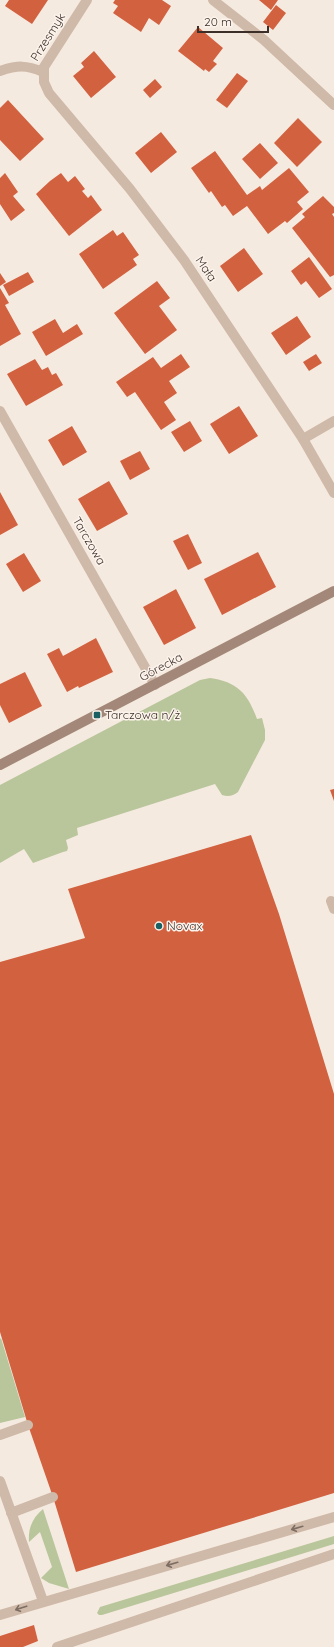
<svg xmlns="http://www.w3.org/2000/svg" width="334" height="1647" font-family="Quicksand,sans-serif">
  <rect width="100%" height="100%" fill="#f5eadf"/>
  <path fill="#b9c69c" d="M210 678C238 682 248 694 257 719L262 718 265 730V740L238 792C233 796 228 797 222 795L215 784 77 828 78 835 66 840 68 848 67 851 63 852 33 863 24 849 0 863V785L200 680Z
    M1 1338 25 1417 0 1423V1339Z
    M43 1509 69 1589 49 1583 41 1578 52 1567 40 1532 29 1542C28 1529 32 1518 43 1509Z
    M334 1536V1544L102 1615H99L97 1613 100 1607Z"/>
  <path fill="#d26140" d="M9 0H48L32 24 5 6Z
    M115 0H162L171 6 159 25 149 18 141 32 113 13 118 6 113 3Z
    M259 0H278L271 10Z
    M276 5 286 13 273 30 263 22Z
    M198 27 223 48 213 61 217 64 209 72 205 69 204 71 178 51Z
    M94 51 116 77 91 98 73 76 84 67 81 63Z
    M237 73 248 81 227 108 216 100Z
    M155 79 162 87 150 98 143 90Z
    M8 100 44 139 20 161 0 140V108Z
    M298 118 322 142 297 167 274 143Z
    M161 132 177 152 151 173 135 153Z
    M260 143 278 163 260 179 242 159Z
    M215 151 247 195 260 186 262 190 289 168 309 192 297 202 303 209 287 223 285 221 268 234 247 206 233 216 225 205 222 207 211 191 209 193 191 168Z
    M5 173 18 192 13 196 25 210 11 221 0 204V178Z
    M61 173 68 182 75 176 85 189 82 191 88 198 91 195 102 210 69 236 36 194 50 181Z
    M323 196 334 207V213L332 214 334 217V275L330 277 292 228 305 217 302 214Z
    M113 230 117 236 123 232 139 255 133 259 137 265 103 289 79 254Z
    M244 248 263 274 238 292 220 266Z
    M309 257 332 289 319 298 306 281 301 285 291 271Z
    M28 272 34 282 9 296 3 285Z
    M0 273 6 282 0 286Z
    M157 281 170 298 159 306 177 330 145 354 114 313Z
    M0 288 9 303 5 305 21 334 0 346Z
    M297 316 311 337 286 355 271 333Z
    M55 319 63 333 77 324 83 334 46 356 32 332Z
    M181 354 190 367 169 381 177 393 164 402 176 420 161 430 135 392 127 397 116 382 153 357 161 368Z
    M316 354 322 363 309 371 303 362Z
    M35 359 42 370 48 367 52 375 56 373 63 385 26 406 7 374Z
    M239 406 258 436 229 454 210 424Z
    M190 421 202 441 184 452 171 432Z
    M72 426 87 452 63 466 48 440Z
    M140 451 150 469 130 480 120 461Z
    M109 481 128 514 97 531 78 499Z
    M0 492 18 525 0 535Z
    M188 534 202 563 188 570 173 541Z
    M258 552 276 587 222 615 204 579Z
    M24 553 41 581 23 592 6 564Z
    M176 589 196 628 164 645 143 607Z
    M96 638 113 672 79 688 78 686 67 692 47 654 59 648 63 656Z
    M25 672 42 706 9 723 0 705V684Z
    M334 789V801L330 790Z
    M251 835 279 914 334 1094V1493L76 1572 53 1497 28 1425 0 1332V962L85 938 68 889Z
    M34 1625 38 1641 23 1647H0V1636Z"/>
  <g fill="none" stroke-linecap="round" stroke-linejoin="round">
    <path stroke="#cfb9a9" stroke-width="10" d="M303 439 334 421
      M331 901 334 909
      M0 1435 28 1425
      M0 1481 43 1601
      M11 1513 53 1497
      M0 1615 334 1517
      M57 1647 334 1554"/>
    <path stroke="#cfb9a9" stroke-width="10" d="M87 0 44 67V82L49 93 130 189 184 260 303 439 334 493
      M213 0 264 40 334 105
      M0 71C18 65 26 65 43 72
      M0 411 155 685"/>
    <path stroke="#a38879" stroke-width="10" d="M0 765 334 591"/>
  </g>
  <defs><path id="oneway-shaft" d="M-6 0H5M1.5-3L5.5 0L1.5 3" fill="none" stroke-width="1.6" stroke-linecap="round" stroke-linejoin="round"/></defs>
  <g stroke="#7e6d63">
    <use href="#oneway-shaft" transform="translate(297 1528) rotate(164)"/>
    <use href="#oneway-shaft" transform="translate(172 1564) rotate(164)"/>
    <use href="#oneway-shaft" transform="translate(21 1608) rotate(162)"/>
  </g>
  <g fill="#1a5f62" stroke="#fcf4ec" stroke-width="1.5">
    <rect x="93" y="711" width="8" height="8" rx="2"/>
    <circle cx="159" cy="926" r="4"/>
  </g>
  <g text-anchor="middle" stroke-width="3" stroke-linejoin="round" paint-order="stroke">
    <g font-size="12" fill="#3c2f29" stroke="#fcf4ec">
      <text transform="translate(48 37) rotate(-58)" y="4">Przesmyk</text>
      <text transform="translate(206 269) rotate(56)" y="4">Mała</text>
      <text transform="translate(89 541) rotate(60)" y="4">Tarczowa</text>
      <text transform="translate(161 667) rotate(-28)" y="4">Górecka</text>
    </g>
    <g font-size="12" fill="#3c2f29" stroke="#fcf4ec" text-anchor="start">
      <text x="105" y="719">Tarczowa n/ż</text>
      <text x="167" y="930">Novax</text>
    </g>
  </g>
  <path d="M198 26v6h70v-6" fill="none" stroke="#3c2f29" stroke-width="2"/>
  <text x="204" y="26" font-size="12" fill="#3c2f29" stroke="#fcf4ec" stroke-width="3" paint-order="stroke">20 m</text>
</svg>
